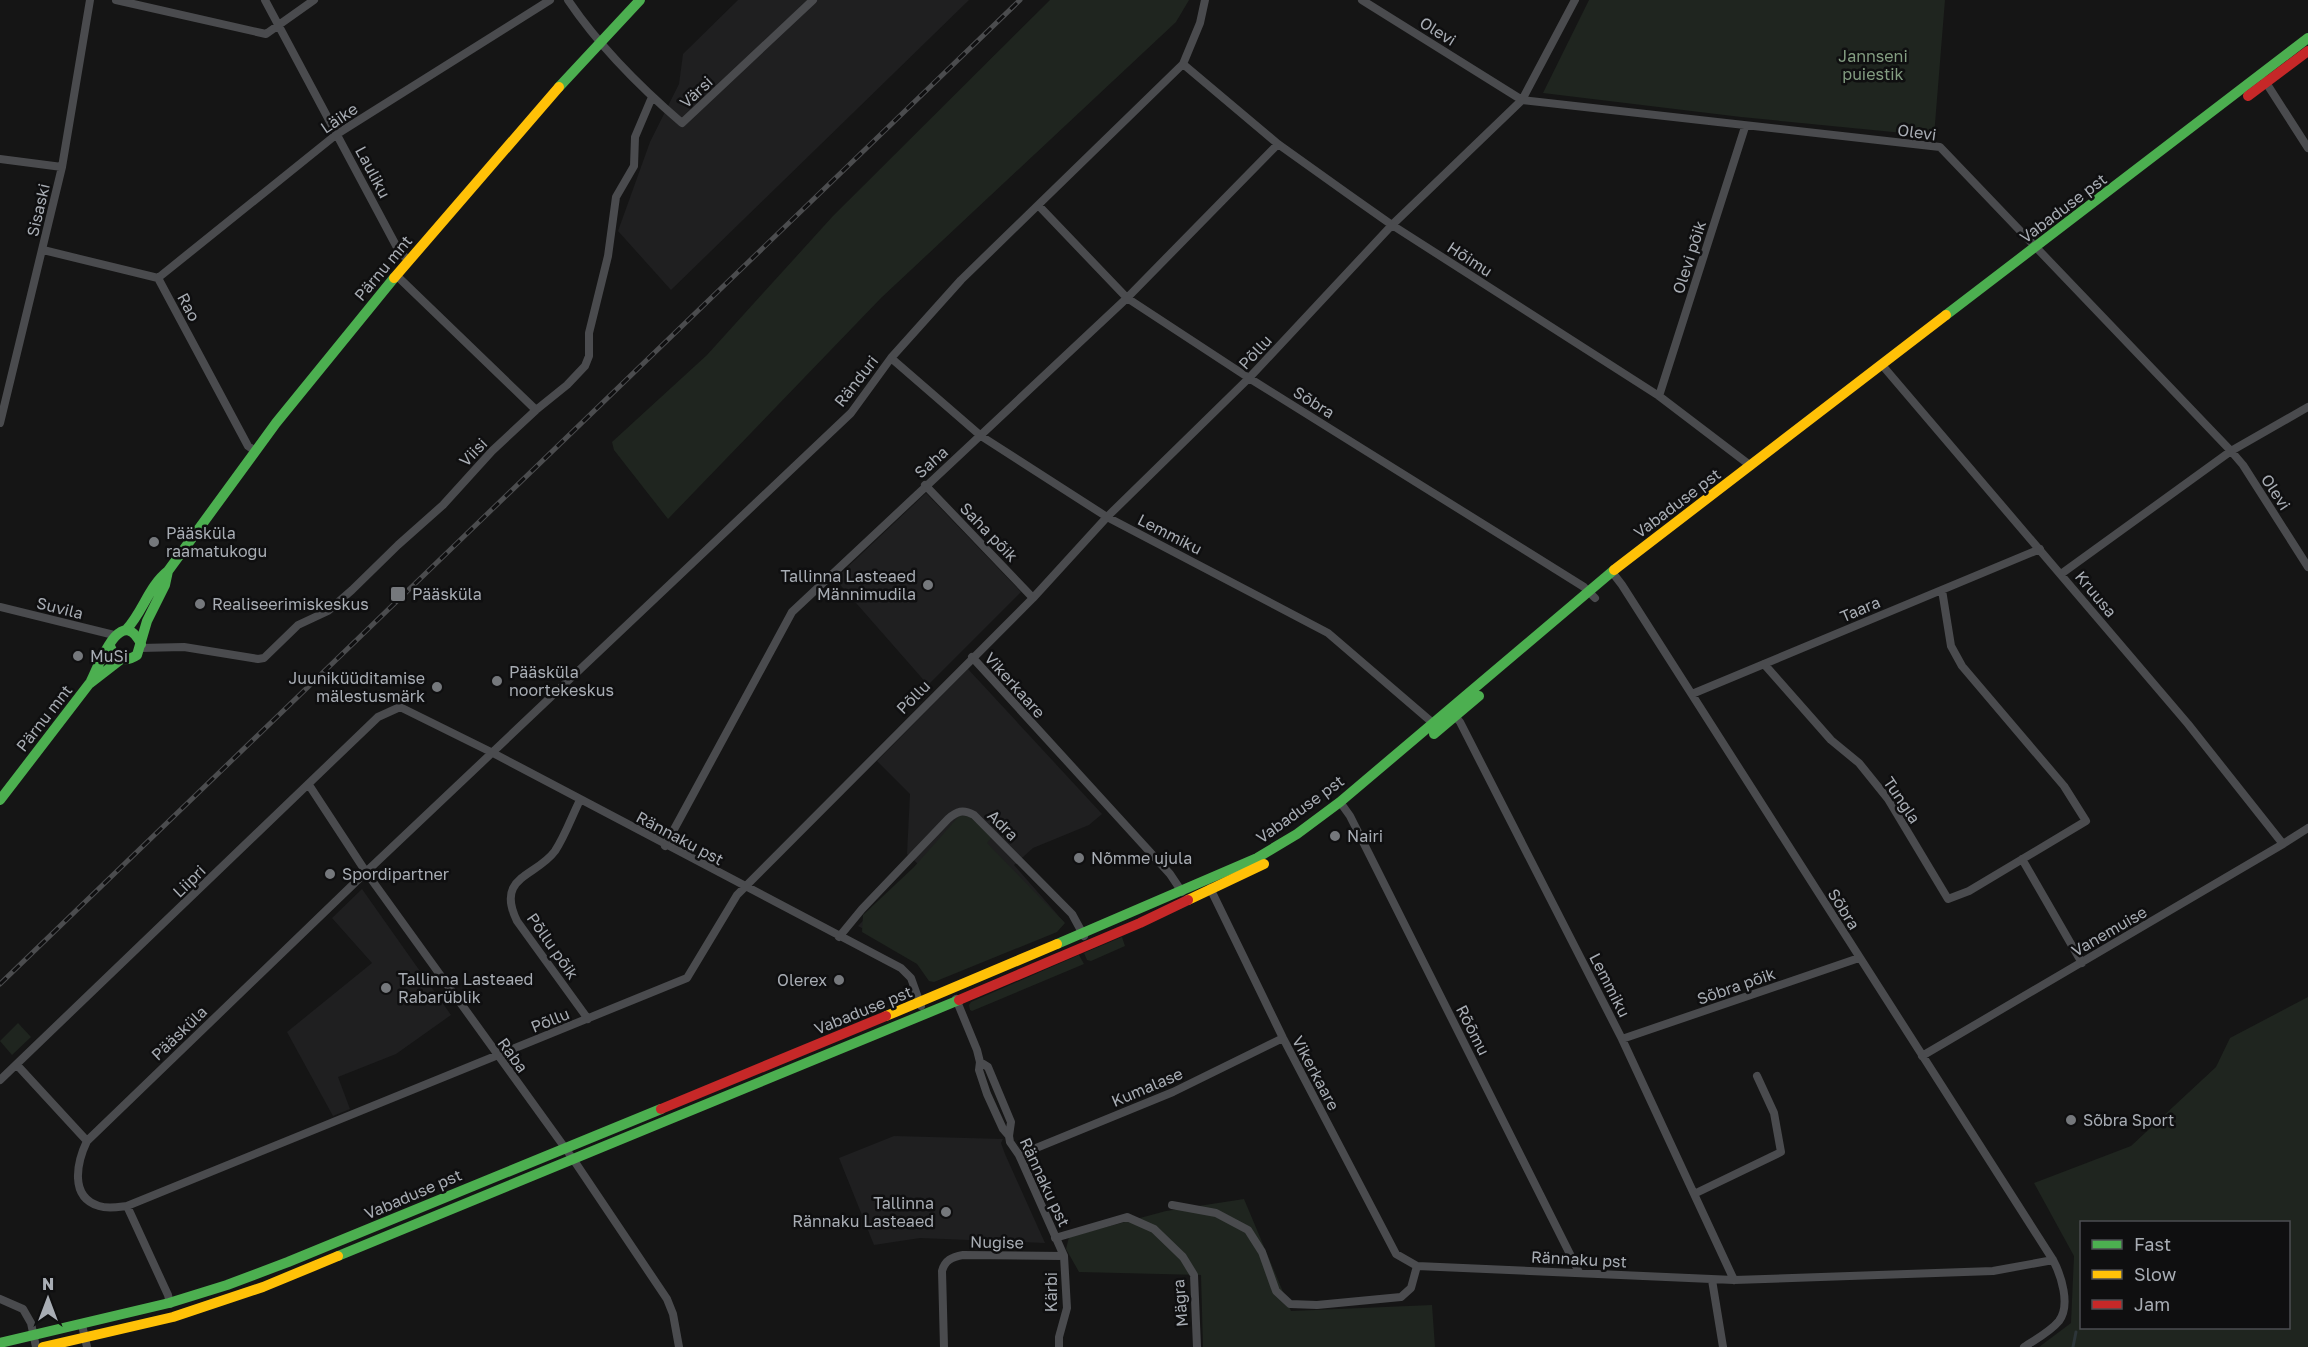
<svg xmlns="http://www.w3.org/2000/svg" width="2308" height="1347" font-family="'Golos Text',sans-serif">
  <rect width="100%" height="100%" fill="#151515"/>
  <path fill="#1f1f20" d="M738 0H969L671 290 618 231 650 142 679 84 683 54Z
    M926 493 1021 592 928 685 835 579Z
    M968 669 1102 814 1089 825 1033 848 1014 865 1064 922 942 971 858 926 918 864 907 854 910 794 877 761Z
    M362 889 451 1015 396 1054 338 1077 350 1109 333 1116 287 1032 372 963 332 918Z
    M894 1136 1003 1139 1001 1143 1005 1154 1045 1243 920 1238 874 1245 839 1158Z"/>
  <path fill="#1f251f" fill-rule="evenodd" d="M1050 0H1189L1176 22 881 298 668 519 614 450 612 442 707 355 833 216Z
    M1589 0H1945L1934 136 1741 117 1543 93Z
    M960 815 970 817 992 837 987 843 1065 923 1057 932 934 982 929 981 917 964 862 932 863 915 914 867Z
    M1122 937 1125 946 1091 961 1087 960 1084 953Z
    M1079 955 1084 964 972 1011 970 1010 969 1005 971 1002Z
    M2308 997V1347H2039L2071 1323 2074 1256 2034 1183 2131 1146 2216 1067 2230 1038ZM2288 1222V1328H2082V1222Z
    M18 1023 31 1037 12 1055 0 1041Z
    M1244 1199 1291 1311 1432 1305 1435 1347H1203L1201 1275 1079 1272 1066 1249 1069 1237 1166 1211Z"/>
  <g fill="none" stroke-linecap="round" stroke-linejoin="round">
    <path stroke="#2d3539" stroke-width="3" d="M2073 1347 2076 1332"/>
    <path stroke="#4a4b4e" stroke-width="8" d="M116 0 266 34 314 0
      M265 0 400 253 409 260
      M568 0C599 46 640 87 682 123L813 0
      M1205 0 1200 23 1183 64 961 280 891 358 851 413 366 872 87 1141C77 1162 69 1197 99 1206 108 1209 118 1207 127 1206L687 978 737 895 1033 598 1107 517 1249 378 1392 225 1522 100 1575 0
      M1362 0 1522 100 1940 147 2231 451 2243 465 2308 567
      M1183 64 1278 144 1348 194 1392 225 1659 396 1751 466
      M2265 81 2308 148
      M0 159 62 167
      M1039 206 1127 298 1249 378 1584 587 1595 598
      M43 250 158 278 248 446 255 451
      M396 275 536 410
      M158 278 337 134 550 0
      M891 358 981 436 1107 517 1328 633 1434 724
      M1882 365 2188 724 2283 844
      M1659 396 1745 127
      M0 423 62 167 90 0
      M925 485 1033 598
      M1612 572 1622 585 2053 1260C2061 1275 2071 1305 2059 1321 2050 1332 2036 1339 2024 1347
      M2061 574 2231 451 2308 407
      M0 607 114 635
      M140 648 184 647 258 659 264 658 298 625 328 611 352 590 398 545 443 505 492 451 536 410 567 385 585 366 589 356V333L608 256 616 197 634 166 635 137 652 97
      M972 657 1170 874 1182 892
      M1764 664 1831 740 1859 763 1888 799 1948 899 1969 891 2086 821 2064 786 1962 666 1951 646 1942 590
      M1692 694 2040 549
      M1454 715 1460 722 1622 1039 1734 1280
      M309 785 366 872 573 1159 667 1299 673 1314 679 1347
      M580 800C572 816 565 836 555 851 536 877 495 876 517 921L588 1019
      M1340 802 1350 816 1579 1272
      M665 846 792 612 1127 298 1278 144
      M2022 859 2082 963
      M1210 888 1283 1038 1396 1254 1417 1266 1734 1280 1993 1271 2053 1260
      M839 937 862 909 948 819C957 811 963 809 974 815L1072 914 1084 936
      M956 999 977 1050 980 1062 979 1070 987 1094 1003 1129 1009 1136 1010 1142 1019 1155 1064 1256 1067 1308 1059 1337V1347
      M1622 1039 1859 958
      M1922 1056 2283 844 2308 828
      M980 1062 988 1067 1011 1122 1009 1136
      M17 1065 87 1141
      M0 1080 378 717 400 707 493 753 901 968 911 978 921 1006
      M1019 1155 1173 1092 1283 1038
      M1694 1194 1781 1152 1774 1113 1757 1076
      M1172 1205 1216 1213 1248 1230 1262 1252 1276 1291 1290 1304 1317 1305 1401 1297 1411 1288 1417 1266
      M127 1206 168 1295 170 1304
      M1055 1238 1127 1217 1154 1229 1183 1257 1194 1275 1197 1347
      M1712 1280 1723 1347
      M0 1299 23 1309 31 1323 36 1347
      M82 1325 87 1347
      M944 1347 942 1271C945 1260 952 1257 963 1255L1064 1256"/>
    <path stroke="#4caf50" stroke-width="10" d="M559 87 640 0
      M1946 315 2308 38
      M126 630C143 612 148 587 168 571L276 423 394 278
      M110 646C115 659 125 663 137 655L147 621 165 585 168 571
      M91 681C99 665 121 603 141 644
      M1434 734 1479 696
      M0 800 89 684 120 660
      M1057 944 1257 858 1297 834 1340 802 1614 570
      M338 1256 959 1000
      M0 1343 169 1303 227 1285 288 1262 661 1109"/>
    <path stroke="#ffc107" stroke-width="10" d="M394 278 559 87
      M1614 570 1946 315
      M1188 900 1264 864
      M886 1016 1057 944
      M43 1347 173 1317 263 1287 338 1256"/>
    <path stroke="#c62828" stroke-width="10" d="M2248 96 2308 51
      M959 1000 1140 923 1188 900
      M661 1109 886 1016"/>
    <g stroke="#4b4c4e" stroke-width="5">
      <path id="rail" d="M0 984 1020 0"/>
    </g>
    <use href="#rail" stroke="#0f0f10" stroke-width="3" stroke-dasharray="9" stroke-linecap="butt"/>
  </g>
  <g fill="#75787c" stroke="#0f0f10" stroke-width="2">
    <circle cx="154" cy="542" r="6"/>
    <circle cx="928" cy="585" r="6"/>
    <rect x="390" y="586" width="16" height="16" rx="3"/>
    <circle cx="200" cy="604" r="6"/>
    <circle cx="78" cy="656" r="6"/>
    <circle cx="497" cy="681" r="6"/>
    <circle cx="437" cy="687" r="6"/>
    <circle cx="1335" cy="836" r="6"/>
    <circle cx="1079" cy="858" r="6"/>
    <circle cx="330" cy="874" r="6"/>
    <circle cx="839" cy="980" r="6"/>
    <circle cx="386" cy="988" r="6"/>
    <circle cx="2071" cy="1120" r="6"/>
    <circle cx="946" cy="1212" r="6"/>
  </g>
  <g text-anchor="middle" stroke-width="5" stroke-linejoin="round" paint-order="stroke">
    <g font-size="16" fill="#a8adb4" stroke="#0f0f10">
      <text transform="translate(1438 31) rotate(32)" y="6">Olevi</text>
      <text transform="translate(696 92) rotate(-43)" y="6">Värsi</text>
      <text transform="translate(339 118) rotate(-34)" y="6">Läike</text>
      <text transform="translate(1917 132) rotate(8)" y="6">Olevi</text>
      <text transform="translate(373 172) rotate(62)" y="6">Lauliku</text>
      <text transform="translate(2063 208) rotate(-37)" y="6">Vabaduse pst</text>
      <text transform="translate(38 210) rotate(-77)" y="6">Sisaski</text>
      <text transform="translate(1689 257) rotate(-72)" y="6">Olevi põik</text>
      <text transform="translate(1470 259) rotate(33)" y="6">Hõimu</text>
      <text transform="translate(383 268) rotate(-50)" y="6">Pärnu mnt</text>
      <text transform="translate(189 307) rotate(62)" y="6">Rao</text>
      <text transform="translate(1255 352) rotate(-47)" y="6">Põllu</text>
      <text transform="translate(856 381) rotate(-52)" y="6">Ränduri</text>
      <text transform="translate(1314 402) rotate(32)" y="6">Sõbra</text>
      <text transform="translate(473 452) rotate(-46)" y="6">Viisi</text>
      <text transform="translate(931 462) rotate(-42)" y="6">Saha</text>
      <text transform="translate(2276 492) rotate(57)" y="6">Olevi</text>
      <text transform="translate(1677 503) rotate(-37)" y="6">Vabaduse pst</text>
      <text transform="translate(989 532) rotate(46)" y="6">Saha põik</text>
      <text transform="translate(1170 534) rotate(27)" y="6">Lemmiku</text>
      <text transform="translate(2096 594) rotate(50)" y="6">Kruusa</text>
      <text transform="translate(60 608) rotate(14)" y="6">Suvila</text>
      <text transform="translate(1860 609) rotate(-23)" y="6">Taara</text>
      <text transform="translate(1015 685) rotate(48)" y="6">Vikerkaare</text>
      <text transform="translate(913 697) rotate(-45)" y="6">Põllu</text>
      <text transform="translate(44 718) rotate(-52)" y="6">Pärnu mnt</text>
      <text transform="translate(1902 800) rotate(56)" y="6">Tungla</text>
      <text transform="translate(1300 809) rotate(-36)" y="6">Vabaduse pst</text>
      <text transform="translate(1003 825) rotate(45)" y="6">Adra</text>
      <text transform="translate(680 838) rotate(28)" y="6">Rännaku pst</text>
      <text transform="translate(189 881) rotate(-44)" y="6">Liipri</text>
      <text transform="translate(1844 909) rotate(58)" y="6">Sõbra</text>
      <text transform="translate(2109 931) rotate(-30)" y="6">Vanemuise</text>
      <text transform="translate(553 946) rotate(55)" y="6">Põllu põik</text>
      <text transform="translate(1610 985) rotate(63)" y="6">Lemmiku</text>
      <text transform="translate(1736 986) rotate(-19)" y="6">Sõbra põik</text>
      <text transform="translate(863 1010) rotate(-22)" y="6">Vabaduse pst</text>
      <text transform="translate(550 1020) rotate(-22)" y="6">Põllu</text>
      <text transform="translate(1473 1030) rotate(63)" y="6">Rõõmu</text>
      <text transform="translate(179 1033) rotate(-44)" y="6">Pääsküla</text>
      <text transform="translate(513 1055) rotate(54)" y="6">Raba</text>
      <text transform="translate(1316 1073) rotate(62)" y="6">Vikerkaare</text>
      <text transform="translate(1147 1087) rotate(-23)" y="6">Kumalase</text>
      <text transform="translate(1045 1182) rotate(65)" y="6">Rännaku pst</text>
      <text transform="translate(413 1194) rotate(-23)" y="6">Vabaduse pst</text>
      <text transform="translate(997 1242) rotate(1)" y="6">Nugise</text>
      <text transform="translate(1579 1259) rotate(3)" y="6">Rännaku pst</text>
      <text transform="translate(1051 1292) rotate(-90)" y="6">Kärbi</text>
      <text transform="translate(1180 1303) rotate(-95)" y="6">Mägra</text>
    </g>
    <g font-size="16" fill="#839d81" stroke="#0f0f10">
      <text x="1873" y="62">Jannseni<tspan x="1873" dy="18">puiestik</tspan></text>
    </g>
    <g font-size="16" fill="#a8adb4" stroke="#0f0f10" text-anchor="start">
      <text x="166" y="539">Pääsküla<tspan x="166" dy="18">raamatukogu</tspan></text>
      <text x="916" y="582" text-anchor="end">Tallinna Lasteaed<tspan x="916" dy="18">Männimudila</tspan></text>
      <text x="412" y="600">Pääsküla</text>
      <text x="212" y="610">Realiseerimiskeskus</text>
      <text x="90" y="662">MuSi</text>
      <text x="509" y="678">Pääsküla<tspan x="509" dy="18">noortekeskus</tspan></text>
      <text x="425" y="684" text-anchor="end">Juuniküüditamise<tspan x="425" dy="18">mälestusmärk</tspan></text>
      <text x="1347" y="842">Nairi</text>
      <text x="1091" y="864">Nõmme ujula</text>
      <text x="342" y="880">Spordipartner</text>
      <text x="398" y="985">Tallinna Lasteaed<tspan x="398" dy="18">Rabarüblik</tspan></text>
      <text x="827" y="986" text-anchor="end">Olerex</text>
      <text x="2083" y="1126">Sõbra Sport</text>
      <text x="934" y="1209" text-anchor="end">Tallinna<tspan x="934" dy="18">Rännaku Lasteaed</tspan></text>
    </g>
  </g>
  <rect x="2080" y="1221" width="210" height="108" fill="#0f0f10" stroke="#4c4e52" stroke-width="1.5"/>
  <rect x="2092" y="1240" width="30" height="9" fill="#4caf50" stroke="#4c4e52" stroke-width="1.5"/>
  <text x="2134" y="1251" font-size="18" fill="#a8adb4">Fast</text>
  <rect x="2092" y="1270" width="30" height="9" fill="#ffc107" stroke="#4c4e52" stroke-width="1.5"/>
  <text x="2134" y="1281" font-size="18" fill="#a8adb4">Slow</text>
  <rect x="2092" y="1300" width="30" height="9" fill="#c62828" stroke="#4c4e52" stroke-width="1.5"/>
  <text x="2134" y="1311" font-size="18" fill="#a8adb4">Jam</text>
  <g transform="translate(48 1299)" stroke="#0f0f10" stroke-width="4.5" paint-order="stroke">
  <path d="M0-4.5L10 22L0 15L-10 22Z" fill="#a8adb4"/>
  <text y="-9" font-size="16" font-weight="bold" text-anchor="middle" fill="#a8adb4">N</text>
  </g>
</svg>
